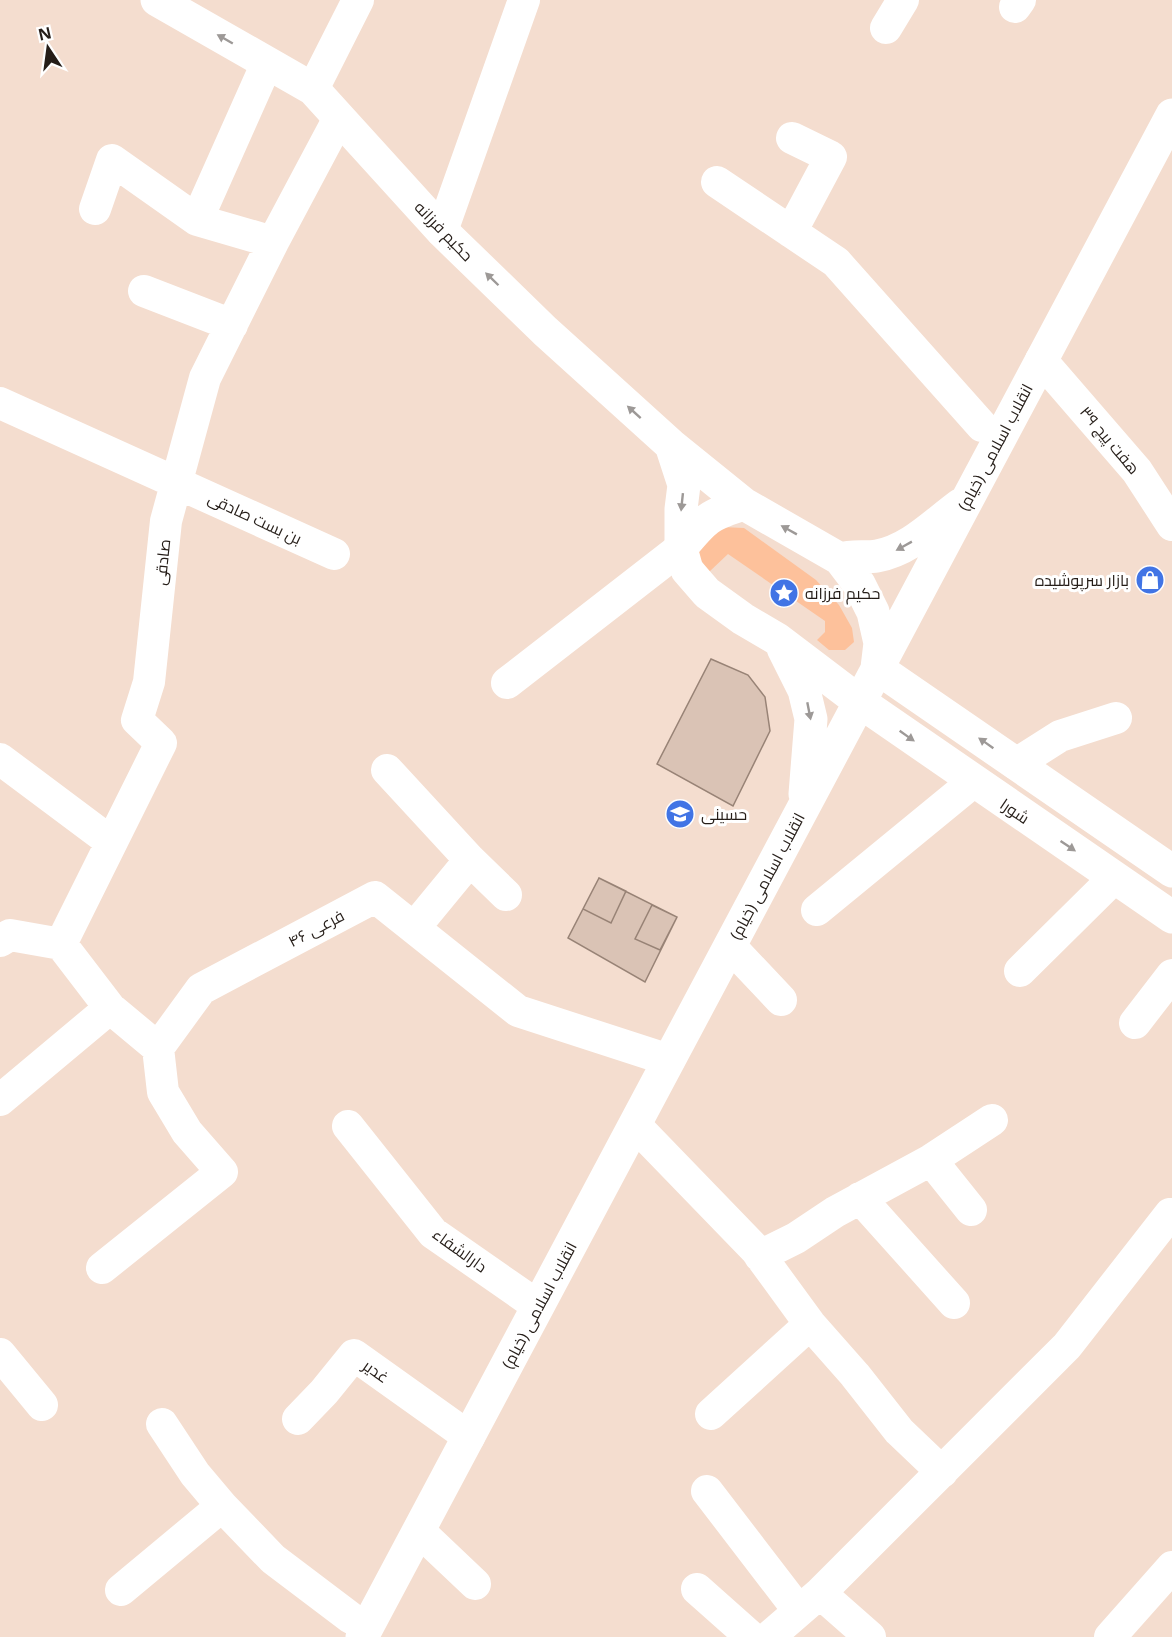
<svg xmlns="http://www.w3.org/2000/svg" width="1172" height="1637" font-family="'Open Sans',Cairo,sans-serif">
  <rect width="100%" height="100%" fill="#f4ddcf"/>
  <path fill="#fdc19b" d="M722 527 744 528 816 580 839 605 852 628 854 642 845 650H829L817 640 825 632V621L728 554 709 572 698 556 700 544Z"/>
  <path fill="#dac3b5" stroke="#988376" stroke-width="1.5" d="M711 659 748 675 765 697 770 731 733 806 657 764Z
    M599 878 677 917 645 982 568 938Z
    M599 878 626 891 611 923 583 909Z
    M652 905 677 917 660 950 635 939Z"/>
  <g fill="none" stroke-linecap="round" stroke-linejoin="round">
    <path stroke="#fff" stroke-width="32" d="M1015 7 1020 0
      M886 28 903 0
      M313 89 358 0
      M717 182 836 262 982 426
      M95 209 112 160 197 220 273 242
      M197 220 267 63
      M442 231 524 0
      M791 232 831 157 792 138
      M144 291 232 325
      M1041 360 1137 471 1172 525
      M0 403 334 554
      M507 683 681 548
      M0 759 111 842
      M1016 764 1060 736 1116 718
      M387 770 470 860 506 895
      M817 910 973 782
      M414 928 470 860
      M0 941 10 935 61 944 161 743 137 720 149 682 166 521 205 378 273 242 339 118
      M61 944 110 1008
      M730 946 781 1000
      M1020 971 1114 878
      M1135 1023 1172 975
      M0 1100 110 1008 158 1048 201 989 375 897 518 1011 669 1060
      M635 1125 756 1250 810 1324 855 1375 899 1431 942 1472
      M348 1126 433 1233 538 1306
      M931 1160 971 1210
      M860 1198 954 1303
      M760 1256 796 1238 835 1212 931 1160 992 1120
      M102 1268 222 1172 187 1132 163 1092 158 1048
      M0 1354 42 1405
      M711 1414 810 1324
      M298 1419 324 1392 354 1355 469 1437
      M162 1424 195 1474 222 1506 273 1559 351 1618
      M707 1491 799 1611
      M419 1531 475 1584
      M697 1589 751 1637
      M121 1590 222 1506
      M820 1593 870 1637
      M769 1637 820 1593 1067 1346 1170 1214
      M1110 1637 1172 1567"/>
    <path stroke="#fff" stroke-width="33" d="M157 0 313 89 442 231 545 331 671 445 744 504 840 559 859 584 873 612 880 643 877 668 1172 871
      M671 445 684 485 681 509V548L687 570 707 593 743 619 777 639 860 702 1172 917
      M681 548C705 519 708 515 744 504
      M840 559C853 555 865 558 877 556 910 550 934 524 960 505
      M783 648 804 690 811 719 805 794
      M362 1637 1172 115"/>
  </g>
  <defs><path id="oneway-solid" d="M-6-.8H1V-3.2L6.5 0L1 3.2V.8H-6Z" transform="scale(1.5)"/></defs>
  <g fill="#9d9997">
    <use href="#oneway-solid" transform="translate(225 39) rotate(-150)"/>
    <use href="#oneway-solid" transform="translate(492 279) rotate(-136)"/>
    <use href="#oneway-solid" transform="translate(634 412) rotate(-138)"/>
    <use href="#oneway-solid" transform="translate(682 502) rotate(96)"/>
    <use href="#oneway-solid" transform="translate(789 530) rotate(-151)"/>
    <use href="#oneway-solid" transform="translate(904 546) rotate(151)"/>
    <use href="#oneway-solid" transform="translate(809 711) rotate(79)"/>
    <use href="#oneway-solid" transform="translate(907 736) rotate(35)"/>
    <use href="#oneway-solid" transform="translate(986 743) rotate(-145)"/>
    <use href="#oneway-solid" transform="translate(1068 846) rotate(34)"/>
  </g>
  <defs>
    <g id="shop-disc" transform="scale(1.5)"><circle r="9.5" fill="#4174e5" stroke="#fff"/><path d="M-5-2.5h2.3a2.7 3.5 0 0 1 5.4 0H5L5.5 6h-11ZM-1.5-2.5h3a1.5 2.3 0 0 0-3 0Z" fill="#fff"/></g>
    <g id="sight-disc" transform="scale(1.5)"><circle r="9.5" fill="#4174e5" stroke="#fff"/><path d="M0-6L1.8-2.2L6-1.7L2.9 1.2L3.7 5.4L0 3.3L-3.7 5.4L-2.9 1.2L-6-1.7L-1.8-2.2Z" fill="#fff"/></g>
    <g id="school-disc" transform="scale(1.5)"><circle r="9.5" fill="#4174e5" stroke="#fff"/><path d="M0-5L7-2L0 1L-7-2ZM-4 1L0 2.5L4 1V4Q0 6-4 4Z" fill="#fff"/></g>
  </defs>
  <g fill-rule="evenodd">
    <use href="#shop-disc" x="1150" y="580"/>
    <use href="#sight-disc" x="784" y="593"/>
    <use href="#school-disc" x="680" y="814"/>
  </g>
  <g text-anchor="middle" stroke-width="6" stroke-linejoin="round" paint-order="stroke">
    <g font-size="16" fill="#251d18" stroke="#fff">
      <text transform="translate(444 231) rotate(46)" y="6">حکیم فرزانه</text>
      <text transform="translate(1110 440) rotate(50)" y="6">هفت پیچ ۳۹</text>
      <text transform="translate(995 447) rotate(-62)" y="6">انقلاب اسلامی (خیام)</text>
      <text transform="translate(255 518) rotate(25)" y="6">بن بست صادقی</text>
      <text transform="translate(162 562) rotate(-84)" y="6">صادقی</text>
      <text transform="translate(1015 811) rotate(34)" y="6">شورا</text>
      <text transform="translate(767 876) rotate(-62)" y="6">انقلاب اسلامی (خیام)</text>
      <text transform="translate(316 928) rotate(-28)" y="6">فرعی ۴۶</text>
      <text transform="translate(460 1250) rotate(36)" y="6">دارالشفاء</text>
      <text transform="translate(539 1305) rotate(-62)" y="6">انقلاب اسلامی (خیام)</text>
      <text transform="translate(376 1371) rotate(35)" y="6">غدیر</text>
    </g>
    <g font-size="16" fill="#251d18" stroke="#fff" text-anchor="start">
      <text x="1129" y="586" text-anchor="end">بازار سرپوشیده</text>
      <text x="805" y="599">حکیم فرزانه</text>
      <text x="701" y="820">حسینی</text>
    </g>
  </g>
  <g transform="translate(48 48) rotate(347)" stroke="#ffffff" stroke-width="4.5" paint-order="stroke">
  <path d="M0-4.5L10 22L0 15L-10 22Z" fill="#251d18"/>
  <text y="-9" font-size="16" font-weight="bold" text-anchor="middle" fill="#251d18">N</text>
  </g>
</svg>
